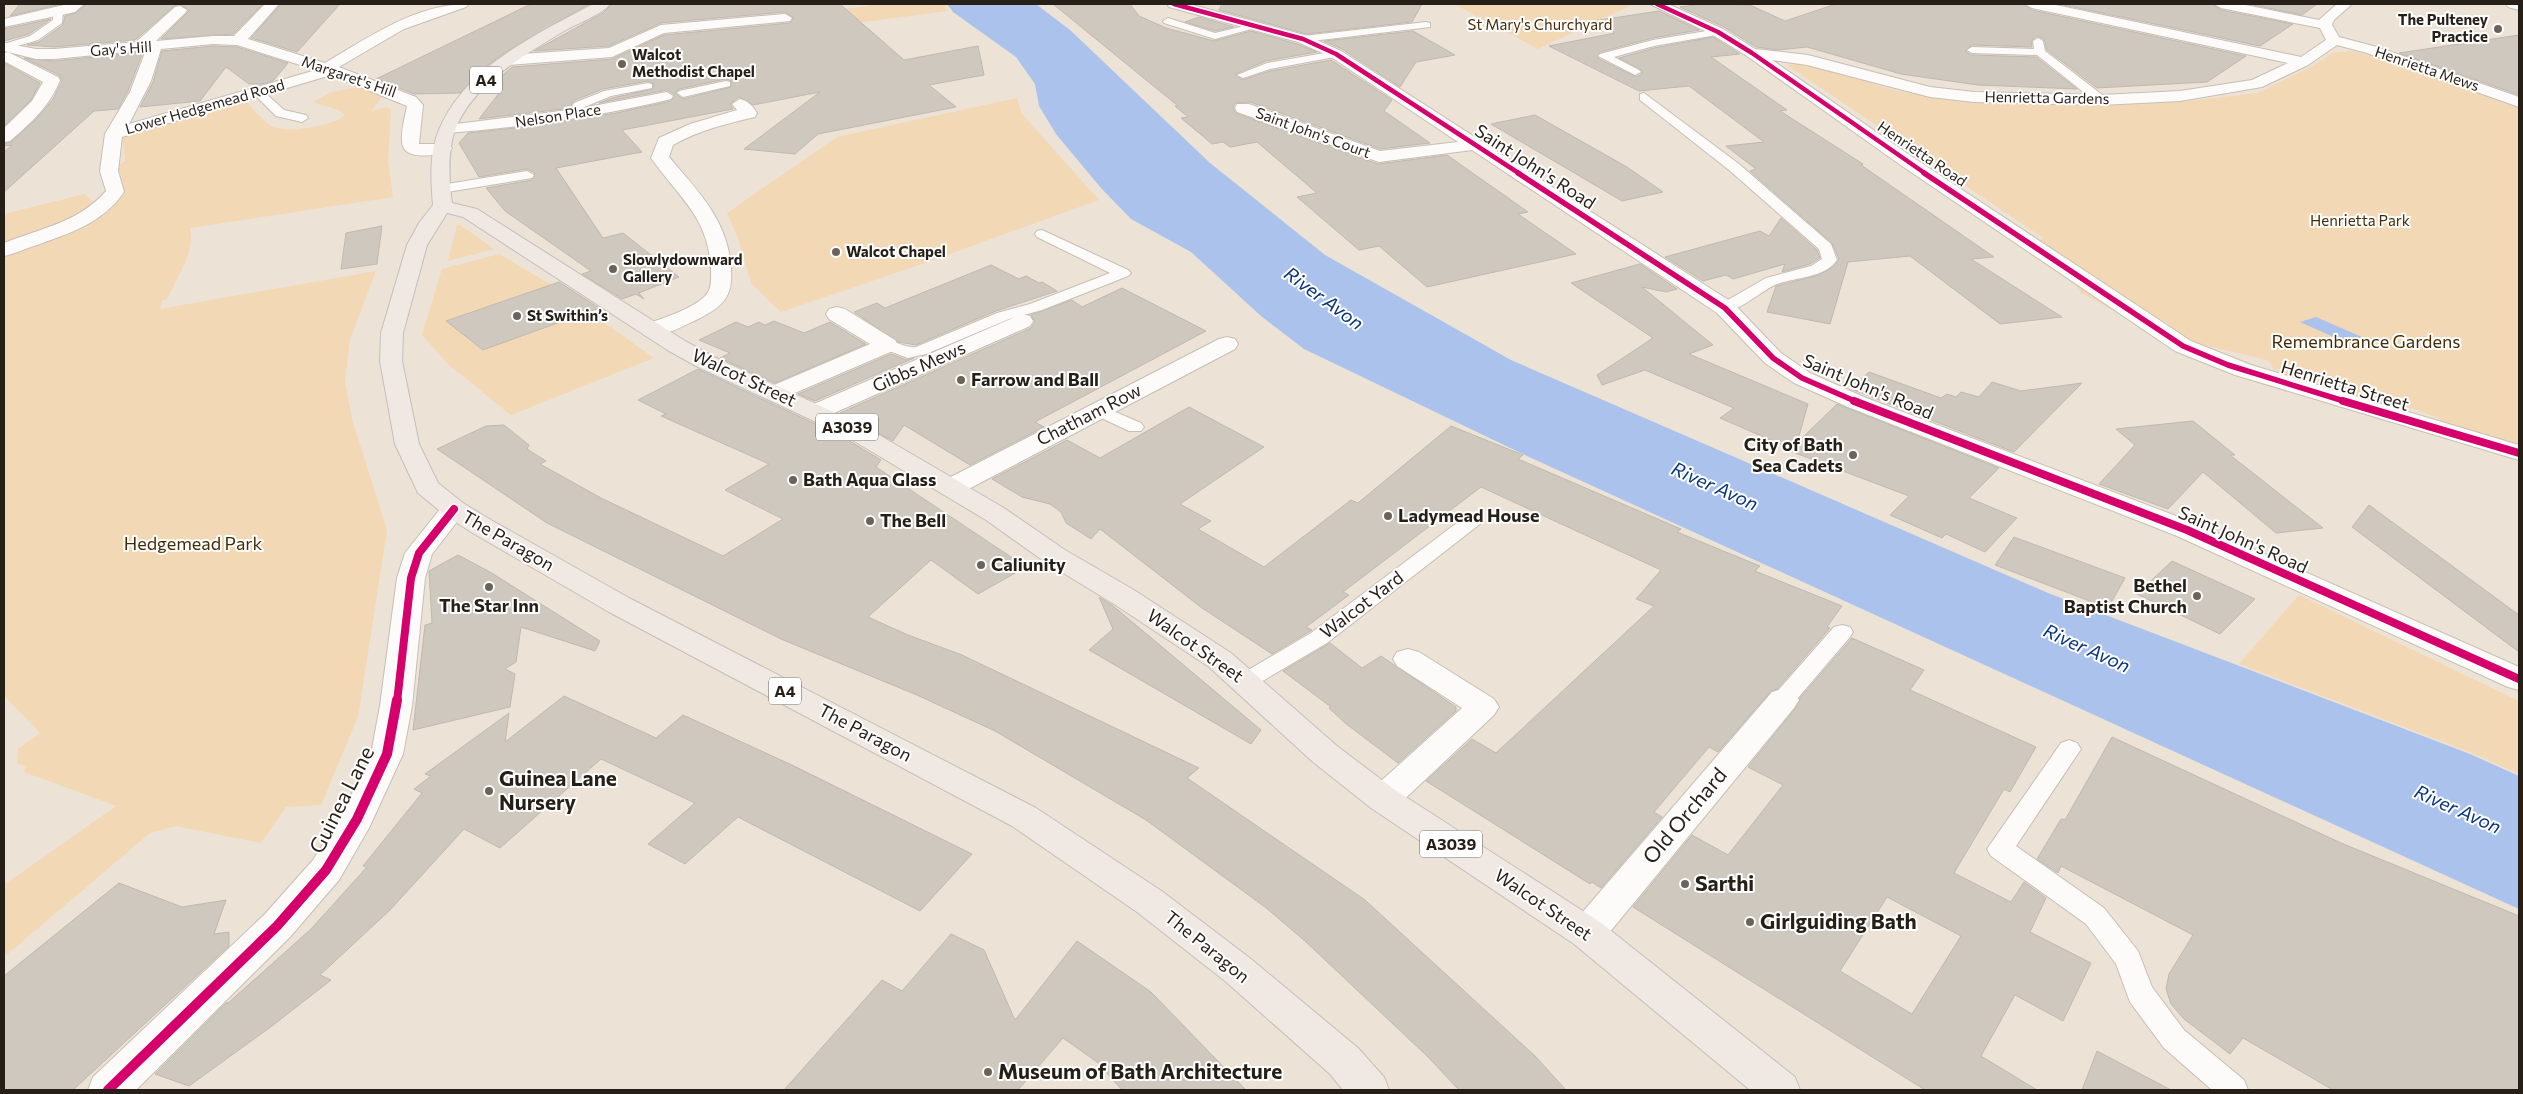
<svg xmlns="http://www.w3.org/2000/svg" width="2523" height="1094" font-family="Commissioner,sans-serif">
  <rect width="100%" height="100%" fill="#ece2d6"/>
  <path fill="#f3d8b6" d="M868 4H944L948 11 788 32 789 15 869 6Z
    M1454 4H1634L1538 49Z
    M2351 51 2378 57 2519 108V449L2451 430 2438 418 2414 409 2391 405 2375 407 2351 398 2323 383H2310L2274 369 2269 361C2236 351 2202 347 2169 335L2167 322 2150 319 2135 311 2109 308 2081 293 2073 281 2036 244 2043 238 1787 65 1805 63 1898 91 1937 98 1995 102 2110 105 2180 102 2257 93 2313 66 2332 53Z
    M358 87 383 96 371 111 386 107 391 110 388 161 393 197 190 228C196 251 176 278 168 298L162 301 160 309 376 271 350 339 345 381 352 419 387 530 358 717 321 805 286 807 261 843 176 826 150 833 4 957V885L116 806 24 772 26 767 17 763 18 749 40 733 6 698 4 699V252L35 236 76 226 103 201 122 177 116 166 125 161 123 142 116 141 123 130 244 99C252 107 262 121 272 126 287 134 333 126 345 115L338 110 313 102 332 92Z
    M1017 98 1022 114 1099 200 922 264 781 312 751 283 738 238 727 213 837 137Z
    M85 194 95 204 89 211 4 244V214Z
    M457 225H460L494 249 448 261Z
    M499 254 550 284 654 358 511 415 449 365 422 335 442 269Z
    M2299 595 2519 701V774L2472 753 2239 664Z"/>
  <path fill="#aac2ec" d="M947 4H1036L1070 30 1210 163 1325 255 1511 360 2048 593 2470 754 2519 776V909L1527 456 1304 349 1261 316 1191 252 1131 219 1101 188 1056 134 1039 106 1035 84 1016 57 953 12Z
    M2316 317 2362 337 2347 343 2300 322Z"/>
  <path fill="#cfc8be" stroke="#c1b9b0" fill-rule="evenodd" d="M20 4H61L10 16Z
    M86 4H263L233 34 161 39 189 11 180 4 174 6 135 40 54 47 27 45 39 42 63 25 65 16 76 13Z
    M281 4H340L297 52 251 38Z
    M531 4H589L504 53 483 69 460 93 414 94 376 79Z
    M612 4H840L904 60 978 46 984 75 929 85 956 107 818 134 795 154 744 149 820 92 753 105 739 97 730 104 733 109 622 130 642 152 556 168 603 238 623 233 679 277 639 293 644 299 636 294 622 299 582 274 591 271 505 211 486 188 532 180 535 173 527 169 479 177 459 143 468 133 533 126 616 113 671 101 674 94 667 90 599 103 612 98 653 89V83L648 81 603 89 573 101 571 108 479 119 500 92 482 93 512 67 612 59 664 35 790 23 794 18 785 12 661 23 609 46 534 51 603 13ZM726 79 731 81V87L683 99 675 93 679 89Z
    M1053 4H1130L1139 16 1166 28 1214 41 1251 31 1297 44 1317 52 1266 61 1235 74 1242 80 1270 71 1331 60 1392 100 1384 111 1430 143 1380 149 1250 102 1235 103 1233 107 1235 113 1378 164 1447 155 1528 212 1518 214 1576 254 1427 287 1379 246 1359 250 1297 197 1317 193 1257 142 1230 147 1223 142 1212 144 1181 118 1188 117 1175 106H1178Z
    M1222 4H1422L1412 22 1307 34 1219 10Z
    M1703 4 1750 5 1785 21 1836 4H2023L2032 10 2246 56 2207 82 2097 88 2047 50 2044 39 2037 36 2031 41 2032 47 1972 45 1965 51 1972 55 2036 57 2077 89 1978 85 1901 74 1807 47 1778 50 1756 47 1724 27 1680 7Z
    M2059 4H2212L2221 10 2293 24 2260 46Z
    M2249 4H2317L2302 15Z
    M1659 11 1699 30 1653 38 1600 52 1597 58 1636 77 1642 74V71L1619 58 1654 48 1713 37 1740 54 1711 57 1787 110 1780 111 1863 164 1861 165 1994 257 1971 259 2062 317 2000 324 1910 256 1848 262 1830 324 1767 312 1776 286 1819 275 1833 267 1839 259 1832 243 1750 171 1756 169 1726 146 1764 142 1689 86 1639 91 1549 46 1615 33 1593 21Z
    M1199 17 1234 27 1215 31 1185 22Z
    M51 19 29 34 4 41V29Z
    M1413 31 1455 55 1416 62 1400 87 1342 49 1324 41Z
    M2519 35V95L2399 53Z
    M213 46 237 47 288 63 273 81 262 84H249L226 67 200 101 140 107 153 82 162 51Z
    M143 52 128 91 118 109 94 111 4 192V152L12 145 4 146V144L11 142 40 115 53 99 62 81 59 75 24 58 54 61Z
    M4 63 40 83 31 100 4 126Z
    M1535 115 1627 167 1663 192 1622 201 1491 124Z
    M1781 218 1817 250 1820 258 1810 264 1782 272 1785 264 1733 279 1726 275 1703 281 1665 257 1760 231 1769 236Z
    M382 226 377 264 341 269 346 233Z
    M1640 264 1677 289 1666 292 1642 287 1713 345 1689 354 1808 404 1797 443 1837 404 1999 468 1969 498 2017 518 1985 552 1946 534 1942 538 1890 515 1909 496 1790 451 1791 449 1720 418 1734 408 1645 370 1602 385 1597 375 1653 338 1571 283Z
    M991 265 1019 279 1026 276 1039 283 1042 282 1057 291 996 311 916 345 898 342 854 312 877 303 885 308Z
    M559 282 599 308 483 350 446 321Z
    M1122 288 1206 331 1035 422 1044 427 970 465 904 425 893 441 840 413 1031 328 1035 322 1031 315 1072 300 1082 307Z
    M774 321 804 333 830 322 866 344 775 383 720 358 730 353 699 340 736 322 748 327 759 322 765 325Z
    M891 354 907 360 914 358 815 401 798 394Z
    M698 369 843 437 881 460 876 467 1026 567 978 594 931 560 868 617 908 635 962 655 1199 768 1187 778 1365 900 1535 1056 1566 1090H1459L1428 1057 1305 941 1265 907 1146 820 995 731 917 695 781 639 547 523 437 449 486 426 504 425 529 445 527 449 546 461 540 464 601 498 723 556 783 519 725 490 769 464 661 416 666 414 638 400Z
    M1869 372 1941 398 1947 394 1956 397 1961 392 1979 397 1992 382 2021 391 2082 383 2014 452 1851 389Z
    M1189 407 1264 447 1180 504 1211 521 1198 529 1264 567 1351 500 1358 503 1451 426 1523 455 1518 459 1681 529 1677 532 1760 566 1755 571 1842 606 1827 627 1830 628 1777 689 1771 691 1718 752 1709 747 1654 812 1662 817 1601 888 1592 882 1590 884 1426 781 1472 739 1496 753 1654 606 1636 599 1661 570 1481 487 1343 592 1349 595 1306 627 1312 630 1272 654 1202 608 1100 529 1091 539 1066 523 1061 512 1050 504 1022 497 992 479 1067 440 1100 458Z
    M2193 421 2235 455H2230L2323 528 2276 533 2203 472 2168 509 2099 484 2135 445 2116 429Z
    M2369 505 2519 615V652L2352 527Z
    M2014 537 2125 578 2108 608 1995 565Z
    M458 555 490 572 600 641 595 651 521 627 516 662 505 669 515 674 510 707 413 730 425 625 432 623 429 571Z
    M2172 561 2255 599 2220 634 2137 594Z
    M1099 597 1112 605 1261 730 1251 744 1089 650 1113 629Z
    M1852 638 1924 670 1910 690 2036 747 2010 792 2004 789 1954 873 2011 902 2024 882 2046 898 2030 932 2091 963 2063 1021 2015 995 1981 1056 2037 1090H1925L1633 907 1692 835 1728 855 1783 785 1748 767 1795 709 1800 698ZM1887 897 1961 936 1912 1014 1840 971Z
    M1330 643 1362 668 1381 656 1456 707V711L1398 763 1345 723 1329 708 1331 707 1283 671Z
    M564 696 656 738 683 715 794 766 972 854 920 911 738 817 685 864 648 844 695 803 601 759 500 848 464 829 390 910 320 975 331 980 272 1026 189 1086 155 1074 227 1002V1004L311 929 367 867 363 866 422 793 414 789 431 776 425 774 509 713 505 742Z
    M2112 737 2341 843 2519 916V1090H2333L2243 1038 2230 1054 2184 1019 2171 1004 2166 989 2169 974 2193 935 2061 866 2058 873 2037 859 2061 819 2065 820Z
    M119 883 182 907 226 900 214 934 229 932V946L73 1090H4V976Z
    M951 934 984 950 1015 1020 1077 941 1151 992 1246 1090H1122L1097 1062 1063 1038 1018 1090H784L882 980 902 991Z
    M2097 1051 2171 1090H2082Z"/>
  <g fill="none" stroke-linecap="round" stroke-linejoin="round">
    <g stroke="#c6bfb6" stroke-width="2">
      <path id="service" d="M58 9 63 12 62 23 38 40 4 50V44L30 36 53 20V12Z
        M1168 18 1215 33 1257 23 1262 26 1215 39 1164 23 1163 21Z
        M1426 22 1430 23V27L1303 42 1298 39 1303 36Z
        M1718 29 1722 30V34L1654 46 1614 57 1639 70 1641 72 1635 75 1598 56 1600 54 1653 40Z
        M2038 38 2043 41 2045 51 2105 97V103H2097L2037 55 1972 53 1967 50 1972 47 2034 49 2033 41Z
        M1336 51 1340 52V56L1270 69 1243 78 1237 75 1267 63Z
        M726 81 730 82V86L683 97 677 93 679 91Z
        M648 83 652 84V88L611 96 582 108 667 92 673 96 671 99C598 117 523 127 448 133L442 129 448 125 577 109 572 106 574 103 604 91Z
        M258 88 262 90 284 110 306 115 308 118 302 122 276 116 252 92Z
        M1644 93 1739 164 1831 244 1837 260C1825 278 1796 277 1777 284 1761 290 1736 316 1719 311L1717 308 1719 305 1766 278 1811 266 1822 259 1819 249 1729 170 1640 100V94Z
        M527 171 534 175 532 178 441 193 434 189 441 185Z
        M1042 230 1128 270 1131 273 1128 276 1042 310 1009 319 926 354 908 358 881 348 879 345 881 342C894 338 904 349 916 347L997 313 1030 304 1110 273 1037 237 1035 234 1037 231Z
        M1099 405 1141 423 1144 427 1141 431H1129L1093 414 1090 410 1093 406Z
        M1473 514 1480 516 1483 520 1480 524 1327 643 1254 686 1246 689 1238 686 1235 681 1238 676 1311 633 1466 516Z
        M1842 625 1850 627 1853 632 1850 637 1791 706 1783 708 1775 706 1772 700 1775 694 1834 627Z
        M2069 740 2077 743 2081 749 2016 846 2104 908 2138 951 2152 987 2184 1030 2244 1080 2248 1090H2212L2164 1048 2130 1002 2116 964 2086 924 1991 856 1987 849 2061 743Z"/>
    </g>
    <g stroke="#c6bfb6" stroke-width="2">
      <path id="minor" d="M68 4H84L75 12 4 27V19Z
        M265 4H279L248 39 325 63C369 37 416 4 468 4L466 7 404 29 339 67 416 97 423 105 419 144H449L452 148 449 152C437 155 402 162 402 141 401 130 405 117 407 106L331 75 122 137 118 171 124 192C103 223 70 233 37 245 26 248 15 254 4 256V243C39 229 80 222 106 191L100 171 105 134 130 92 146 50 54 59H36L4 51V43L36 49H54L136 42 175 7 180 6 187 10 185 13 156 41 213 36H234ZM213 44 237 45 316 70 129 124 151 81 161 49Z
        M1167 4H1189L1308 36 1341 51 1733 303 1781 353 1810 373 1864 397 2197 524 2519 667V690L2508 687 2177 536 1848 407 1794 383 1765 363 1717 313 1472 150 1379 162 1237 112 1235 108 1237 104H1249L1380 151 1458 142 1331 57 1298 42 1169 7Z
        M1650 4H1668L1723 29 1755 49 1808 55 1930 87 1974 92 2101 95 2180 91 2252 80 2288 63 2032 8 2025 4H2051L2301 57 2326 40 2320 28 2221 8 2214 4H2241L2319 20 2337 4H2352L2334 20 2332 25 2339 37 2377 47 2519 97V107L2367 53 2337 45 2308 65 2262 87 2180 101 2101 105 1974 102 1930 97 1807 65 1772 60 1914 158 2191 341 2251 365 2519 445V460L2235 375 2175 351 1902 166 1747 56 1713 35Z
        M2506 4H2519V10L2508 7Z
        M785 14 792 18 790 21 664 33 612 57 508 65 500 60 508 55 609 48 661 25Z
        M8 52 58 77 60 80C50 106 31 123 10 141L4 142V128L32 101 43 82 4 61V53Z
        M740 99C748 101 753 106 757 113L755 117C726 124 699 130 673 145L669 157C698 191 729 222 731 269 733 297 723 307 698 319 683 326 661 339 644 335L641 330 644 325C660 319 700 307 708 292 712 286 711 276 711 270 709 217 679 198 651 158L659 138 690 124 737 110 732 104Z
        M837 307 845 309 895 340 898 345 895 350 783 398 775 400 767 398 763 393 767 388 870 344 829 319 826 314 829 309Z
        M1022 314 1030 316 1033 321 1030 326 825 417 816 419 807 417 804 412 807 407Z
        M1227 337 1235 339 1238 344 1235 349 961 493 952 495 943 493 939 487 943 481 1219 339Z
        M454 501 463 503 467 509 432 554 425 578 412 706 403 754 369 828 339 880 290 937 136 1090H88L93 1077 264 915 313 860 342 814 371 754 380 706 397 578 405 553 445 503Z
        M1408 649 1419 652 1494 699 1499 707 1494 715 1395 808 1383 812 1371 808 1366 799 1371 790 1462 708 1397 666 1393 659 1397 652Z
        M1783 689 1794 692 1799 700 1794 708 1600 944 1587 948 1574 944 1568 933 1574 922 1772 692Z"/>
    </g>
    <g stroke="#c4bfba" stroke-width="2">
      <path id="primary" d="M593 4H610C603 14 576 24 564 31 524 55 473 84 455 130 447 153 449 180 452 203L477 209 685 341 714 357 862 425 1004 508 1065 550 1134 590 1231 653 1337 746 1395 790 1600 922 1795 1077 1800 1090H1750L1574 944 1371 808 1313 762 1209 667 1114 604 1045 562 986 520 844 435 698 367 669 351 463 217 447 213 427 245 403 333 402 361 419 444 438 483 463 503 491 520 629 598 1036 808 1163 892 1251 959 1358 1048 1384 1077 1389 1090H1343L1330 1074 1225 981 1137 912 1012 826 609 612 471 532 445 515 418 493 395 444 380 361 381 333 407 245 419 223 433 205C431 181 429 153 439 130 465 67 537 34 593 4Z"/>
    </g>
    <use href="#service" fill="#fcfbf9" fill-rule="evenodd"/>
    <use href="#minor" fill="#fcfbf9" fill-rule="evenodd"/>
    <use href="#primary" fill="#f0e8e3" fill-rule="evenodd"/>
    <g stroke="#fff" stroke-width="6">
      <path id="cycleway-far3" d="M1174 4 1303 39 1336 54 1520 174
        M1657 4 1718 32 1752 53 1926 174"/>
    </g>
    <g stroke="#fff" stroke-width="8">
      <path id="cycleway-far2" d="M1518 173 1725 308 1773 358 1802 378 1857 402
        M1924 173 2183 346 2228 365 2347 402"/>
    </g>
    <g stroke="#fff" stroke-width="11">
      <path id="cycleway-far1" d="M1854 401 2187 530 2519 679
        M2343 401 2519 453
        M397 702 411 578 419 553 454 509"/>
    </g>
    <g stroke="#fff" stroke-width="13">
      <path id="cycleway" d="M108 1090 277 926 326 870 357 819 387 754 397 700"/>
    </g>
    <use href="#cycleway-far3" stroke="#d6006c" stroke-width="4.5"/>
    <use href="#cycleway-far2" stroke="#d6006c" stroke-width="5.5"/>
    <use href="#cycleway-far1" stroke="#d6006c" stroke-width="8"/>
    <use href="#cycleway" stroke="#d6006c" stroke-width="10"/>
  </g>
  <g fill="#6b635a" stroke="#fff" stroke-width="2">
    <circle cx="2498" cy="29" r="5"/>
    <circle cx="622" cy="64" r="5"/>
    <circle cx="836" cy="252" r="5"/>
    <circle cx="613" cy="269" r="5"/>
    <circle cx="517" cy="316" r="5"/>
    <circle cx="961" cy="380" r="5"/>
    <circle cx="1853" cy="455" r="5"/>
    <circle cx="793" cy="480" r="5"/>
    <circle cx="1388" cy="516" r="5"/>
    <circle cx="870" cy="521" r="5"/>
    <circle cx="981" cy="565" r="5"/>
    <circle cx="489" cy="587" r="5"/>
    <circle cx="2197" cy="596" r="5"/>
    <circle cx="489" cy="791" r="5"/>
    <circle cx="1685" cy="884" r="5"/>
    <circle cx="1750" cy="922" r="5"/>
    <circle cx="988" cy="1072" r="5"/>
  </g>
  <g text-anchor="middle" stroke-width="4" stroke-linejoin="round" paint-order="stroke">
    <g font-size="15" font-weight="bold" fill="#261f18" stroke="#fff" text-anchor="start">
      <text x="2488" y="25" text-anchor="end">The Pulteney<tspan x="2488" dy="17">Practice</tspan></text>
      <text x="632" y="60">Walcot<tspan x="632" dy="17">Methodist Chapel</tspan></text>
      <text x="846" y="257">Walcot Chapel</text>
      <text x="623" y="265">Slowlydownward<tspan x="623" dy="17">Gallery</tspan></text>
      <text x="527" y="321">St Swithin’s</text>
    </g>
    <g font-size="15" fill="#452b04" stroke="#fff">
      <text x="1540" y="30">St Mary's Churchyard</text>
      <text x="2360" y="226">Henrietta Park</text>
    </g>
    <g font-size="15" fill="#261f18" stroke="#fff">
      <text transform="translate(121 49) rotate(-4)" y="5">Gay's Hill</text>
      <text transform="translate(2427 69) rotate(19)" y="5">Henrietta Mews</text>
      <text transform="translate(349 77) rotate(19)" y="5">Margaret's Hill</text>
      <text transform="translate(2047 98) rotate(1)" y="5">Henrietta Gardens</text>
      <text transform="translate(205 107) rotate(-16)" y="5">Lower Hedgemead Road</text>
      <text transform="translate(558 116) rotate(-9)" y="5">Nelson Place</text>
      <text transform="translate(1313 133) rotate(20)" y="5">Saint John's Court</text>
      <text transform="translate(1922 154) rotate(34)" y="5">Henrietta Road</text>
    </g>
    <g fill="#fff" stroke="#67625d" stroke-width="1">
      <rect x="470" y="66.5" width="32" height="27" rx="4"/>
      <rect x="816" y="413.5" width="62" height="27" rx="4"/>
      <rect x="769" y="677.5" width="32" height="27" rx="4"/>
      <rect x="1420" y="830.5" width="62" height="27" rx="4"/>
    </g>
    <g font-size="16" font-weight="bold" fill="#261f18">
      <text x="486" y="86">A4</text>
      <text x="847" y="433">A3039</text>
      <text x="785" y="697">A4</text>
      <text x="1451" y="850">A3039</text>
    </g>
    <g font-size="18" fill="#261f18" stroke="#fff">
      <text transform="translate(1535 167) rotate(33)" y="6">Saint John's Road</text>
      <text transform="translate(919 367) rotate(-24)" y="6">Gibbs Mews</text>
      <text transform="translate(744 378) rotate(25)" y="6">Walcot Street</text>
      <text transform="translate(2345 386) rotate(17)" y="6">Henrietta Street</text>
      <text transform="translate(1868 387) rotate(23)" y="6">Saint John's Road</text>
      <text transform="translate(1089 415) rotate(-27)" y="6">Chatham Row</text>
      <text transform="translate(2243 540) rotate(24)" y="6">Saint John's Road</text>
      <text transform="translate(508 541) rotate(30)" y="6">The Paragon</text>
      <text transform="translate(1362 605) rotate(-37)" y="6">Walcot Yard</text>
      <text transform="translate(1195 646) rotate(35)" y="6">Walcot Street</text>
      <text transform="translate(865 733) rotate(28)" y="6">The Paragon</text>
      <text transform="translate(1543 905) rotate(34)" y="6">Walcot Street</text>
      <text transform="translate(1207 947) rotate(39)" y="6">The Paragon</text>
    </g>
    <g font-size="18" fill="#452b04" stroke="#fff">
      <text x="2366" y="348">Remembrance Gardens</text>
      <text x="193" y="550">Hedgemead Park</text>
    </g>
    <g font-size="18" font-weight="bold" fill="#261f18" stroke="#fff" text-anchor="start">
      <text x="971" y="386">Farrow and Ball</text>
      <text x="1843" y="451" text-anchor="end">City of Bath<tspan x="1843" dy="21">Sea Cadets</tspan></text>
      <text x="803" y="486">Bath Aqua Glass</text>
      <text x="1398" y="522">Ladymead House</text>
      <text x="880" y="527">The Bell</text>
      <text x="991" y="571">Caliunity</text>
      <text x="2187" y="592" text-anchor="end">Bethel<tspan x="2187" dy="21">Baptist Church</tspan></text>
      <text x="489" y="612" text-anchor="middle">The Star Inn</text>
    </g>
    <g font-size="19" font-style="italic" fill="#09357a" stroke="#fff">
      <text transform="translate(1324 298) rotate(36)" y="7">River Avon</text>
      <text transform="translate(1715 486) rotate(24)" y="7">River Avon</text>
      <text transform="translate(2087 648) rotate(24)" y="7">River Avon</text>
      <text transform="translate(2458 809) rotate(24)" y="7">River Avon</text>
    </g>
    <g font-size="21" font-weight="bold" fill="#261f18" stroke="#fff" text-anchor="start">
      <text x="499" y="786">Guinea Lane<tspan x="499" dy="24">Nursery</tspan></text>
      <text x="1695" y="891">Sarthi</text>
      <text x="1760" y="929">Girlguiding Bath</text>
      <text x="998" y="1079">Museum of Bath Architecture</text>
    </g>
    <g font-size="21" fill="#261f18" stroke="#fff">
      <text transform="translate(342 800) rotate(-63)" y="7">Guinea Lane</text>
      <text transform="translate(1685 816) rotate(-50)" y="7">Old Orchard</text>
    </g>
  </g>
  <rect width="2523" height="1094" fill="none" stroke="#261f18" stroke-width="10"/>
</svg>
